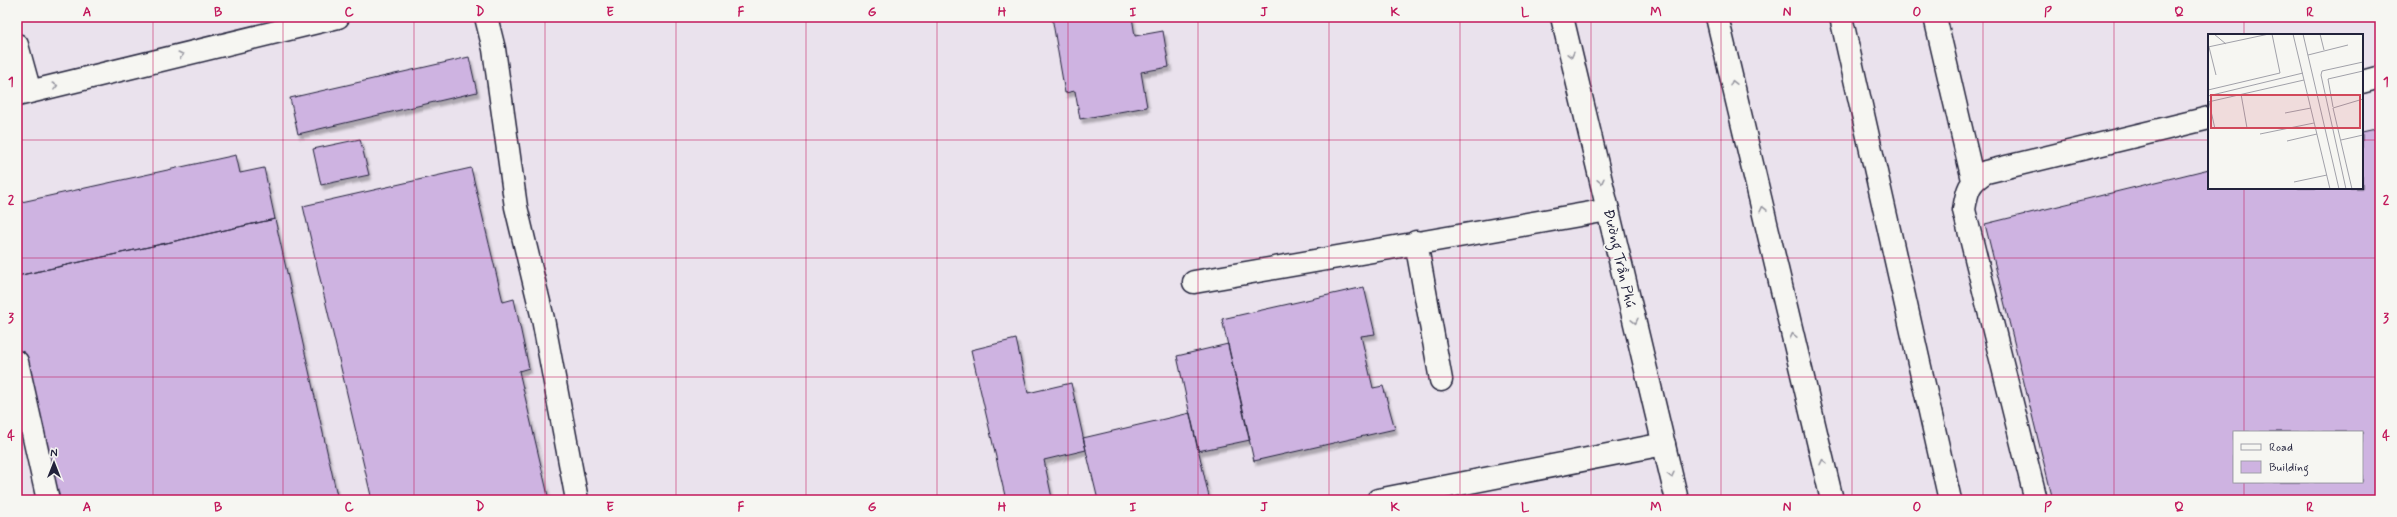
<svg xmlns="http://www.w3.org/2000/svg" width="2397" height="517" font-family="Mynerve,sans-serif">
  <defs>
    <filter id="shadow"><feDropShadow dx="2.5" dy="4.5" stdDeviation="1" flood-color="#0004"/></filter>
  </defs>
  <rect width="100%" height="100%" fill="#f6f6f2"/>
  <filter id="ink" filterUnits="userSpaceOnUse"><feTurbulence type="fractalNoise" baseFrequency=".025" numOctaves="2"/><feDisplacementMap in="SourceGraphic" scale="8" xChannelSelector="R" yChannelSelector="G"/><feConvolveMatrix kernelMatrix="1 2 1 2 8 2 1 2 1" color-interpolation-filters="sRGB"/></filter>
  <g filter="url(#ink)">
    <path fill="#eae2ed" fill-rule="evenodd" d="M17 17H2380V500H17ZM2209 35H2362V188H2209ZM2234 432H2362V482H2234Z"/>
    <path fill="#ceb3e1" stroke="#22223b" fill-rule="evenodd" filter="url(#shadow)" d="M1052 17H1132L1135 36 1163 31 1169 67 1141 72 1147 107 1080 119 1075 91 1065 93Z
      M469 57 477 92 298 134 290 98Z
      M2380 128V500H2053L1985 224 2209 169V188H2362V132ZM2234 432H2362V482H2234Z
      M360 139 369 175 321 185 313 149Z
      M236 155 240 173 264 168 275 219 17 276V203Z
      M471 168 503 302 514 299 529 368 519 371 549 500H372L303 206Z
      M275 219 338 500H48L17 361V276Z
      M1364 287 1375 334 1361 336 1373 388 1383 386 1395 429 1254 461 1222 319Z
      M1016 339 1028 393 1071 383 1086 450 1044 460 1052 498 1043 500H1006L971 350Z
      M1228 344 1250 440 1198 451 1177 356Z
      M1190 413 1209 497 1198 500H1098L1083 438Z"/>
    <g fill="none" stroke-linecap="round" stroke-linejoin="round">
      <g stroke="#22223b" stroke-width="25">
        <path id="minor" d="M486 17 494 49 516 207 543 319 577 500
          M1841 17 1950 500
          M1935 17 1973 180
          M17 45 30 92
          M2362 82 2380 77
          M17 95 338 17
          M1416 242 1441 380
          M1194 282 1608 210
          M17 362 48 500
          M1378 500 1664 444
          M2036 500 1964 210C1967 190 1969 182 1986 172L2209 118"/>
      </g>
      <g stroke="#22223b" stroke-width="25">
        <path id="major" d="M1562 17 1677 500
          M1717 17 1832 500"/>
      </g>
      <use href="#minor" stroke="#f6f6f2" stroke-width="22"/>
      <use href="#major" stroke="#f6f6f2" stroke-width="22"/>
    </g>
    <defs><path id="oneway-chevron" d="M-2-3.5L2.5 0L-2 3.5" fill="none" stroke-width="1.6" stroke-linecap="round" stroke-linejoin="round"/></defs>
    <g stroke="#9797a0">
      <use href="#oneway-chevron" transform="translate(181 55) rotate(-14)"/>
      <use href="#oneway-chevron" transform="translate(1571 55) rotate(77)"/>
      <use href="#oneway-chevron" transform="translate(1733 83) rotate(-103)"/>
      <use href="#oneway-chevron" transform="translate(55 86) rotate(-14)"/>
      <use href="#oneway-chevron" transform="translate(1601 181) rotate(77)"/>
      <use href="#oneway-chevron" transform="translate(1763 209) rotate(-103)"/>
      <use href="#oneway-chevron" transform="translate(1635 321) rotate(77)"/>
      <use href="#oneway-chevron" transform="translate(1793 336) rotate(-103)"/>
      <use href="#oneway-chevron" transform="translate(1823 462) rotate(-103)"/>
      <use href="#oneway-chevron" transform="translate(1671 475) rotate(77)"/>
    </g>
  </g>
  <path fill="none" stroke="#c2185b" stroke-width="1" stroke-opacity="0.55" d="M153 17V500M283 17V500M414 17V500M545 17V500M676 17V500M806 17V500M937 17V500M1068 17V500M1198 17V500M1329 17V500M1460 17V500M1591 17V500M1721 17V500M1852 17V500M1983 17V500M2114 17V500M2244 17V35M17 140H2209M2362 140H2380M2244 188V432M17 258H2380M17 377H2380M2244 482V500"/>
  <g text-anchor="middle" stroke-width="4" stroke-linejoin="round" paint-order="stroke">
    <g font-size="15" fill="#22223b" stroke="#f6f6f2">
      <text transform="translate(1620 258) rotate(77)" y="5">Đường Trần Phú</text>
    </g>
  </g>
  <g transform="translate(2208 34)">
    <rect width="155" height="155" fill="#f6f6f2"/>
    <path fill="none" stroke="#a1a1a9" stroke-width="1" d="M6 0 18 10M85 0 122 155M95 0 131 155M112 0 116 16M0 13 61 0M1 13 8 41M100 21 140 11M0 56 72 39 64 0M33 60 39 94M0 62 95 39M0 68 96 46M1 68 7 95M125 73 120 45 155 37M77 79 103 74M52 100 106 89M133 106 155 101M79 107 109 100M86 148 119 141M138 155 113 41 114 37 155 28M144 155 125 74 155 65"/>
    <path fill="#d1495b" fill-opacity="0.15" stroke="#d1495b" stroke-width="2" d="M3 61H152V94H3Z"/>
    <rect width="155" height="155" fill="none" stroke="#22223b" stroke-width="2"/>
  </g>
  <rect width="2397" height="517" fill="none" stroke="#f6f6f2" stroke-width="44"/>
  <rect x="2233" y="431" width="130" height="52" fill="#f6f6f2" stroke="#a1a1a9"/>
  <rect x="2241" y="444" width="20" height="6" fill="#f6f6f2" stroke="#a1a1a9"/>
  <text x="2269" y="451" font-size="12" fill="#22223b">Road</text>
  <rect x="2241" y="461" width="20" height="12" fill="#ceb3e1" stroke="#a1a1a9"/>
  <text x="2269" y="471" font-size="12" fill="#22223b">Building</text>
  <g transform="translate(54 463)" stroke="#f6f6f2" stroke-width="3" paint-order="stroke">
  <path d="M0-3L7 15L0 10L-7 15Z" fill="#22223b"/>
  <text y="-6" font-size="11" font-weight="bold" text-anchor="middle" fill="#22223b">N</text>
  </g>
  <rect x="22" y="22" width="2353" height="473" fill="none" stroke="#c2185b" stroke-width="1.5"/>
  <g font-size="13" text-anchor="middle" font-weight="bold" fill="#c2185b">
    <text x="87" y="16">A</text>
    <text x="218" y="16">B</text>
    <text x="349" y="16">C</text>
    <text x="480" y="16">D</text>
    <text x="610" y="16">E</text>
    <text x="741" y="16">F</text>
    <text x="872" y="16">G</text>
    <text x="1002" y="16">H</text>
    <text x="1133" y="16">I</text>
    <text x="1264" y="16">J</text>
    <text x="1395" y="16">K</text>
    <text x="1525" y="16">L</text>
    <text x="1656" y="16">M</text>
    <text x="1787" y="16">N</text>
    <text x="1917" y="16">O</text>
    <text x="2048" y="16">P</text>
    <text x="2179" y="16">Q</text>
    <text x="2310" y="16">R</text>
    <text x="11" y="86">1</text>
    <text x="2386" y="86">1</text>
    <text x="11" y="204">2</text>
    <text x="2386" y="204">2</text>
    <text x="11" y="322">3</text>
    <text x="2386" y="322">3</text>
    <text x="11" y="440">4</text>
    <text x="2386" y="440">4</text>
    <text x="87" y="511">A</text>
    <text x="218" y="511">B</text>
    <text x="349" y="511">C</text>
    <text x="480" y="511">D</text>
    <text x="610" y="511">E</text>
    <text x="741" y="511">F</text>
    <text x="872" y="511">G</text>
    <text x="1002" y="511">H</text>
    <text x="1133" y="511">I</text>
    <text x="1264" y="511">J</text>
    <text x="1395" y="511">K</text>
    <text x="1525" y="511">L</text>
    <text x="1656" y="511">M</text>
    <text x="1787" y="511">N</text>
    <text x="1917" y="511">O</text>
    <text x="2048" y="511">P</text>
    <text x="2179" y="511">Q</text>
    <text x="2310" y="511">R</text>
  </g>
</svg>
